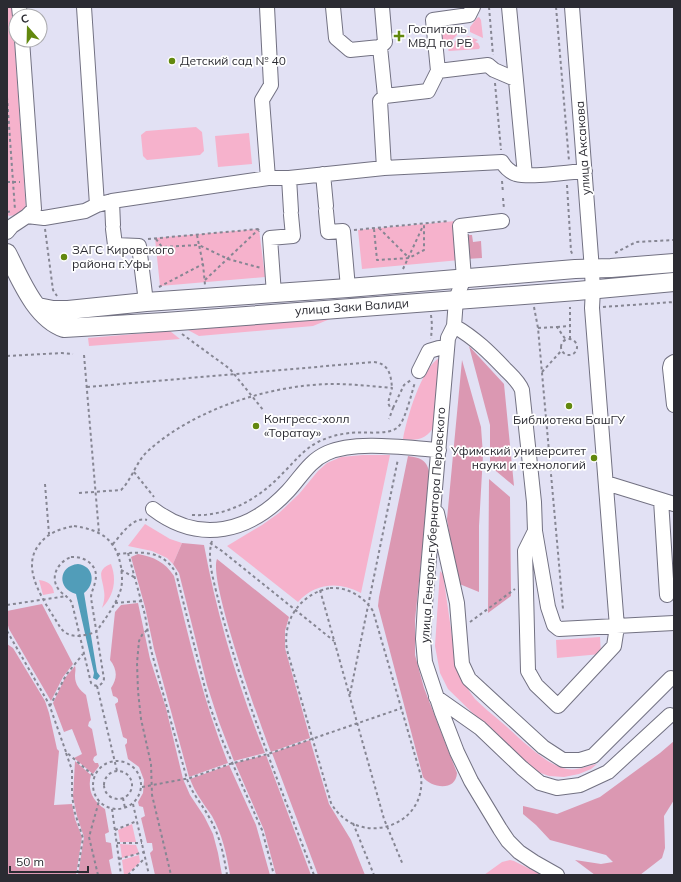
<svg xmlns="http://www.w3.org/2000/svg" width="681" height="882" font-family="Mulish,sans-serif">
  <rect width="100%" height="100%" fill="#e2e1f4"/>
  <path fill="#f6b2cc" d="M7 7H12L26 210 23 214 9 216 7 214Z
    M479 17 481 20 483 38 470 32V27L477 18Z
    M444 24 456 30 457 35 444 48 443 46 441 26Z
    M468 36 478 40 475 42 478 43 480 47 479 49 449 51 448 50 451 46 454 45 455 41 459 38 463 39Z
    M196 127 202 132 204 151 200 155 147 160 143 156 141 135 146 131Z
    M249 133 252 164 218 167 215 136Z
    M456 221 460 260 362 269 358 230Z
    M259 229 265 277 160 286 155 238Z
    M330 317V319L313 326 199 336 188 330Z
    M170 331 180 339 89 346 88 338Z
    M440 358 435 425C427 439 418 441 403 439 406 421 422 365 440 358Z
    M363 455H390L361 593C339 581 315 583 298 602L227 546 262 525 279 513 299 494 318 471 327 463 341 457Z
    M145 524 170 539 182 543 173 564 167 558 152 551 128 546Z
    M111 564C117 580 114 595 102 608 104 602 105 597 104 591 103 579 95 570 111 564Z
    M440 571 443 574 456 664C461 676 467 689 475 699 483 707 492 714 500 721 517 735 546 766 567 769 577 771 587 766 597 764L591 769 579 774 564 777 549 776 538 772 488 728 448 689 440 673 435 646Z
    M39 580C47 581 53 584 54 593L43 595Z
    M600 637 601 654 557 658 556 640Z
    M132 824 136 842H120L118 830Z
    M120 844 136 845 139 853 122 858Z
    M139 855 140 862 127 875H124L122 860Z
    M510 860 514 861 542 875H484L502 862Z"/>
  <path fill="#db98b2" d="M464 235H472L473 242 481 241 482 258 466 259Z
    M469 346 504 384 514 486 490 466V425Z
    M462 360 481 427 483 455 479 526V592L457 583 447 519Z
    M408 456C422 458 427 460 430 475L415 620V655L424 688 457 773C456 792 431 788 423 777L378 606 379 597Z
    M489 479 510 497 511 596 488 613Z
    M182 543 204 545C217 616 238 686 265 753L234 761 219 722 207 685 179 573 173 564Z
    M138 554C154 557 165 562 174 576 189 640 204 703 228 763L189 777 154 649 145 607 131 557Z
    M217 559 289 617 285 631V648L310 738 271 752C260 724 208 580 217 559Z
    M138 603 150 659 166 708 183 779 190 795 204 816 213 834 218 853 222 875H155L150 853 153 850 152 843H147L141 818 145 816 143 807 139 806 138 802 143 793 144 780 139 767 128 759 125 745 127 743V739L123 737 115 704 118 702V699L116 697 113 696 111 688C118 678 117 669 110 660L115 612 121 605Z
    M42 604 73 664 63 677 51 701 9 629 7 622V611Z
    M7 644 13 648 45 701 49 713 57 749 59 751 54 805 72 804 75 819 82 837 76 875H7Z
    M75 666C76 670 75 672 75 676 75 685 80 690 86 695L91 720 89 722 88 726 92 729 97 755 94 757 93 760 95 763H98L99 766 93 774 74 758 82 754 72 729 64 732 53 703 65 678Z
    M310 740 329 804 351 840 365 875H318L272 753Z
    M674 741V800L664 816 665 848 662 858 640 875H595L575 860 601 864 613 862 606 855 550 840 536 825 523 814V806L557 814 600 797 660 753Z
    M266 755 311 875H276L264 830 235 763Z
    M75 761 91 775C87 790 93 801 105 809L109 832 105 834 106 842 111 843 113 858 109 860 112 875H78L84 837 77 816 73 797Z
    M229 765 256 825 270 875H230C227 855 222 834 212 816 204 804 195 793 190 779Z"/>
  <path fill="#519db9" d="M78 564C94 566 96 584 84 593L97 672 100 676 97 680 93 678 94 673 76 594C57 589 58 566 78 564Z"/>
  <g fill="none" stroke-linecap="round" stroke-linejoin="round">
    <g stroke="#727182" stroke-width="16">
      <path id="minor" d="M19 7 20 16
        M84 7 97 205
        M267 7 271 85 262 100 268 178
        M333 7 336 38 350 50 380 47 385 42 382 7
        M509 7 525 175
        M22 40 34 209 27 216
        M380 47 385 96 380 101 384 168
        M438 71 488 65 494 70 515 79
        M385 96 428 91 438 71 433 20 469 15 473 7
        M323 174 326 206
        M289 178 291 211
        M112 201 113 225
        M326 211 328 232 343 231 348 288
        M502 221 460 226 464 278 456 299 454 326 448 338 425 604 423 639 425 662 442 713 457 752 471 781 500 829 508 841 519 852 534 862 557 875
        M113 229 115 245 139 246 146 302
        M7 232 12 226 27 216 44 218 85 211 97 205 112 201 268 178H289L384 168 502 162C505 167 510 172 516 174 531 178 568 172 585 171
        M274 294 270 238 293 236 291 215
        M454 326C475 338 490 353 506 370 512 376 519 382 522 390L534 502 535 531 548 607 554 625 559 629 674 623
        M674 362 671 364 670 368 674 405
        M419 371 429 351 439 348 447 349
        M606 483 674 504
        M661 500 667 595
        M153 509C200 545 250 532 288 491 301 477 309 461 327 453 356 440 407 448 439 450
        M437 513 457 603 462 664 469 679 543 747 563 760H580L593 756 671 678
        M535 531 525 551 528 671 536 685 558 706 614 646 617 627 592 308 593 289 591 257 572 7
        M436 697 480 728 522 768 540 783 557 788 580 785 608 772 670 715"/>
    </g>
    <g stroke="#727182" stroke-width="20">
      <path id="major" d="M7 253C20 278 35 318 64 328L165 322 577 291 674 282
        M38 307 53 310H68L146 302 348 288 575 269 611 268 674 263"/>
    </g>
    <path stroke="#868693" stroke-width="2" stroke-dasharray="3 3" stroke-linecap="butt" d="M489 7 493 55
      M556 7 569 161
      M495 83 501 150
      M7 97 15 210
      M502 181 503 193
      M7 182H20
      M567 185 571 251 573 256
      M503 198 504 209
      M7 212 12 211
      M379 228 409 258
      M45 229 53 290 57 296
      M374 229 377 260 409 258 424 250V224
      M354 230 449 221
      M197 235 199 245 228 259 261 268
      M148 239 259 229V232
      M156 239 162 247 199 245 203 264 205 285
      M615 253 636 242 674 240
      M403 269 423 226
      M205 280 259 229
      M159 287 203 264
      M534 307 538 328 563 609
      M603 307 674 302
      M431 315 432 325 431 339
      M557 327 571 326
      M538 328 557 327 566 340
      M182 334 230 369 264 411
      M570 339V307
      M561 347a8 8 0 1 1 16 0a8 8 0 1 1-16 0Z
      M84 355 99 533
      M7 356 62 353 73 354
      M542 372 562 350
      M87 387 373 362C389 363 391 375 392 388
      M393 408 404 385 411 380
      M134 472 154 497
      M45 484 49 534
      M79 493 121 490C133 478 136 461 149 450 195 409 270 385 331 384 352 384 372 386 392 388L388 403 390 407 393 408 389 419
      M192 515C228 517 260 498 284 472 295 461 303 450 318 442 328 437 339 434 350 433 362 431 389 436 398 427 405 421 412 392 415 382
      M74 526C101 530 116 539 121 567 122 575 123 584 120 592 115 606 105 619 96 632 83 636 69 640 60 627 47 605 20 571 38 546 47 533 59 529 74 526Z
      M212 541C206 559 215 585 219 603 243 696 280 786 314 875
      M210 543 222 551 334 641
      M113 544C121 535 133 516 147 520
      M128 553 145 615 151 650 187 779C192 794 203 805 210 819 220 836 224 856 227 875
      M117 554C142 552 162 549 176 573L209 704 223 742 262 830 274 875
      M71 557C85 556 100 566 95 582 94 588 91 592 91 598L104 679C102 686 96 688 91 683L72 603C69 597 63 595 59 590 49 577 58 562 71 557Z
      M121 570 134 577
      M330 588C348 587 363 596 373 611L421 776C427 829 356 848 331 803L287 650C282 620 300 594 330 588Z
      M320 590 384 819 403 865
      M115 603 141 601
      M7 605 67 596
      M470 622 515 589
      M147 630 142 635 139 641 137 663 138 691 141 719 151 764 152 795 171 875
      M7 631 49 704 66 752 95 777
      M97 686 117 771
      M350 694 398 459
      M50 706 66 675 83 654
      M66 753 72 770V794L74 810 83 838 77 875
      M93 785a24 24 0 1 1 48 0a24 24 0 1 1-48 0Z
      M104 785a14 14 0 1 1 28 0a14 14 0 1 1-28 0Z
      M142 787 190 778 230 764 268 754 402 708
      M123 798 125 808
      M133 804 149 875
      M112 809 121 875
      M353 823 374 875
      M115 830 137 821
      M117 843H142
      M119 859 144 852
      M98 875 89 837 99 801
      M128 875 145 858"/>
    <use href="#minor" stroke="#fff" stroke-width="14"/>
    <use href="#major" stroke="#fff" stroke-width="18"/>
  </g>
  <g fill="#62880e" stroke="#fff" stroke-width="1.5">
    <path d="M397 30h4v4h4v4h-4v4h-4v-4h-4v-4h4z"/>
    <circle cx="172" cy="61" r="4"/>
    <circle cx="64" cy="257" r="4"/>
    <circle cx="569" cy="406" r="4"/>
    <circle cx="256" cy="426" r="4"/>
    <circle cx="594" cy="458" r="4"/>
  </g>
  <g text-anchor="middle" stroke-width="3.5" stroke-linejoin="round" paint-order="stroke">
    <g font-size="12" fill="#2b2b32" stroke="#fff" text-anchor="start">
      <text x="408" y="33">Госпиталь<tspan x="408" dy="14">МВД по РБ</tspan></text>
      <text x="180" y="65">Детский сад № 40</text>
      <text x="72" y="254">ЗАГС Кировского<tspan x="72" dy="14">района г.Уфы</tspan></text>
      <text x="264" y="423">Конгресс-холл<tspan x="264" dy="14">«Торатау»</tspan></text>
      <text x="569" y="424" text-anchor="middle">Библиотека БашГУ</text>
      <text x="586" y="455" text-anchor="end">Уфимский университет<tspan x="586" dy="14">науки и технологий</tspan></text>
    </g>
    <g font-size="12" fill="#2b2b32" stroke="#fff">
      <text transform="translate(583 148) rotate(-94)" y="4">улица Аксакова</text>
      <text transform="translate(352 307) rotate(-4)" y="4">улица Заки Валиди</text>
      <text transform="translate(433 525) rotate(-86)" y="4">улица Генерал-губернатора Перовского</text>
    </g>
  </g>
  <rect width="681" height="882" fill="none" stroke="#2b2b32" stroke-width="16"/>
  <g transform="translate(28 28) rotate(340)"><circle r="19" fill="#ffffff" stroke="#aaaaad"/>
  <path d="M0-3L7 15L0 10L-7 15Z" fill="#62880e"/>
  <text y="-6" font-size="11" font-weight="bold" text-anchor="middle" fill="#2b2b32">С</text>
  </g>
  <path d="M10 866v6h78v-6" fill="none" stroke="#2b2b32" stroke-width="2"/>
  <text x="16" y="866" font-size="12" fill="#2b2b32" stroke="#ffffff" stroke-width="3" paint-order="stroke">50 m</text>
</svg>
